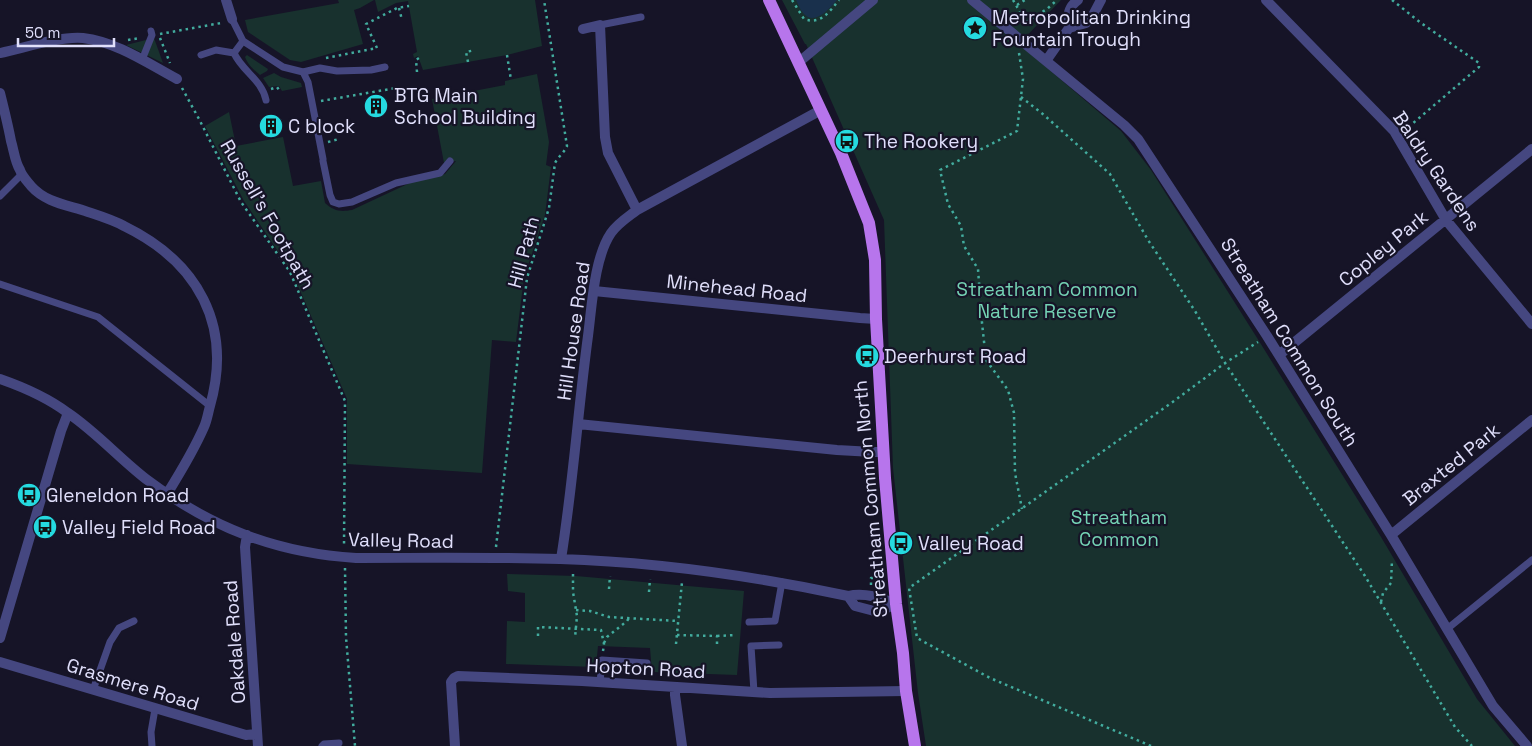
<svg xmlns="http://www.w3.org/2000/svg" width="1532" height="746" font-family="'Space Grotesk',sans-serif">
  <rect width="100%" height="100%" fill="#161427"/>
  <path fill="#18312e" d="M338 0H374L360 8 354 10 363 44 301 62 290 60 248 32 245 20 339 3Z
    M375 0H535L542 46 507 55 423 70 418 56 414 58 413 54 417 52 408 1 396 3 378 12Z
    M782 0H1061L1019 44 1121 131 1151 170 1259 341 1381 537 1477 699 1515 746H926L918 693 893 468 884 220 806 44H805Z
    M154 38 163 63 126 45Z
    M247 55 268 69 267 71 260 75C253 69 248 65 245 57Z
    M274 73 281 77 301 83 302 87 282 91 279 86 269 87 263 78Z
    M537 74 549 142 546 165 551 167 545 215 524 277 516 342 492 340 482 473 347 464V399L292 272 244 201 205 126 229 112 236 146 283 137 293 186 321 181 325 203C334 211 340 212 352 210L414 181 445 174 456 161 444 163 432 99 505 85V81Z
    M507 574 576 576 744 591 737 675 652 672 650 648 598 646 596 667 506 664 507 621 525 622V593L508 591Z"/>
  <path fill="#19304c" d="M796 0H837C830 8 815 26 804 14 800 10 798 4 796 0Z"/>
  <g fill="none" stroke-linecap="round" stroke-linejoin="round">
    <path stroke="#42ac9e" stroke-width="2.5" stroke-dasharray="2.5 4" stroke-linecap="butt" d="M792 0 804 19C821 25 829 12 839 0
      M1013 0 1026 22 1024 27
      M1392 0 1421 23 1479 63V67L1405 130
      M1017 5 1025 0
      M399 8 402 20
      M1026 22 1047 9 1057 0
      M160 34 221 23
      M160 38 170 63
      M128 40 140 38
      M1019 53 1023 79 1017 131 940 170 948 204 961 226 964 246 978 269 982 323 986 360 1008 390 1014 413 1015 473 1022 509
      M507 55 511 80
      M326 58 377 48 366 24 397 8 409 6
      M468 62 466 52 475 50
      M417 72 416 60 419 58
      M182 88 199 119 241 202 290 272 345 401 344 547
      M271 89 277 87 280 91
      M1021 97 1044 115 1110 174 1148 240 1195 311 1225 363 1365 576 1455 727 1472 746
      M321 101 396 88
      M328 142 339 139
      M496 547 527 278 549 208 555 163C558 157 564 153 567 146L544 0
      M345 568 346 637 355 746
      M573 574V592L577 616 575 638
      M871 585V578H877
      M609 589 610 576
      M649 592 650 579
      M1381 602 1383 593 1391 583 1392 560
      M576 610 590 611 609 617 678 621
      M677 635 717 636V646
      M538 636V627L601 630 604 644 603 651
      M717 636 735 635
      M604 643 607 637 627 621 629 618
      M676 644 682 582
      M1151 746 990 678 917 638 909 588 1174 401 1225 363 1258 342"/>
    <path stroke="#454780" stroke-width="7" d="M232 19 243 41 283 67 303 72 320 68 337 71 371 70 385 67
      M600 25 641 17
      M243 41 234 53C242 71 262 80 266 100
      M201 55 216 50 234 53
      M142 60 152 35 151 31
      M303 72 308 82 323 159
      M323 161 330 195 333 202 339 204 352 202 396 183 440 173 450 161
      M0 196 22 174
      M0 284 98 317 210 406
      M749 622 775 621 782 582
      M1447 629 1532 560
      M600 683 602 660 647 663
      M93 690 110 642 119 628 134 621
      M754 692 751 646 779 645
      M152 746 151 732 155 709
      M322 746 324 744 339 743"/>
    <path stroke="#454780" stroke-width="10" d="M226 0 232 19
      M972 0 1124 125 1138 139 1267 336 1391 535 1493 706 1527 746
      M1266 0 1394 131 1446 220 1532 324
      M1069 28C1068 16 1067 8 1078 0
      M583 29 600 25 605 137 608 153 637 210
      M0 53C24 48 59 36 83 38 117 42 147 63 177 79
      M1046 61 1069 28 1086 23 1092 17 1101 0
      M799 62 873 0
      M0 93C4 109 8 125 11 141 14 151 15 162 20 170 22 176 27 181 31 186 46 203 68 205 88 212 100 216 113 220 124 226 198 262 233 325 210 406 208 413 207 421 204 427 194 450 180 473 167 494
      M594 291 860 318 876 319
      M1279 355 1532 149
      M0 379C23 387 48 398 68 413 96 432 119 458 146 479 210 527 275 553 356 558 424 558 492 557 560 559 657 562 754 576 848 596 865 592 881 598 896 604
      M578 424 837 450 873 452H883
      M247 535 245 547 258 746
      M1391 535 1532 420
      M561 559C573 485 578 410 588 336 592 306 594 258 611 233 618 223 628 217 637 210L821 110
      M848 596 855 606 878 612 896 604
      M0 638 61 431 68 413
      M0 662 246 735 257 734
      M675 687V695L682 746
      M455 746 451 682 454 678 458 676 582 681 770 693 906 691"/>
    <path stroke="#b775ec" stroke-width="12" d="M769 0 841 153 869 223 875 260 876 319 885 478 896 604 903 653 906 691 915 746"/>
  </g>
  <defs>
    <g id="sight-disc" transform="scale(1.25)"><circle r="9.5" fill="#25dae0" stroke="#161427"/><path d="M0-6L1.8-2.2L6-1.7L2.9 1.2L3.7 5.4L0 3.3L-3.7 5.4L-2.9 1.2L-6-1.7L-1.8-2.2Z" fill="#111"/></g>
    <g id="building-disc" transform="scale(1.25)"><circle r="9.5" fill="#25dae0" stroke="#161427"/><path d="M-4-6H4V6H1V3H-1V6H-4ZM-2.5-4.3h1.7v1.8h-1.7ZM.8-4.3h1.7v1.8H.8ZM-2.5-1h1.7V.8h-1.7ZM.8-1h1.7V.8H.8Z" fill="#111"/></g>
    <g id="bus-disc" transform="scale(1.25)"><circle r="9.5" fill="#25dae0" stroke="#161427"/><path d="M-5-6H5V4H4V6H2V4H-2V6H-4V4H-5ZM-3.5-4V0h7V-4ZM-3.5 1.2v1.5H-2V1.2ZM2 1.2v1.5H3.5V1.2Z" fill="#111"/></g>
  </defs>
  <g fill-rule="evenodd">
    <use href="#sight-disc" x="975" y="28"/>
    <use href="#building-disc" x="376" y="106"/>
    <use href="#building-disc" x="271" y="126"/>
    <use href="#bus-disc" x="847" y="141"/>
    <use href="#bus-disc" x="867" y="356"/>
    <use href="#bus-disc" x="29" y="495"/>
    <use href="#bus-disc" x="45" y="527"/>
    <use href="#bus-disc" x="901" y="543"/>
  </g>
  <g text-anchor="middle" stroke-width="4.5" stroke-linejoin="round" paint-order="stroke">
    <g font-size="19" fill="#e0dffb" stroke="#161427" text-anchor="start">
      <text x="992" y="24">Metropolitan Drinking<tspan x="992" dy="22">Fountain Trough</tspan></text>
      <text x="394" y="102">BTG Main<tspan x="394" dy="22">School Building</tspan></text>
      <text x="288" y="133">C block</text>
      <text x="864" y="148">The Rookery</text>
      <text x="884" y="363">Deerhurst Road</text>
      <text x="46" y="502">Gleneldon Road</text>
      <text x="62" y="534">Valley Field Road</text>
      <text x="918" y="550">Valley Road</text>
    </g>
    <g font-size="19" fill="#e0dffb" stroke="#161427">
      <text transform="translate(1437 171) rotate(56)" y="7">Baldry Gardens</text>
      <text transform="translate(268 214) rotate(60)" y="7">Russell's Footpath</text>
      <text transform="translate(1383 248) rotate(-39)" y="7">Copley Park</text>
      <text transform="translate(523 252) rotate(-75)" y="7">Hill Path</text>
      <text transform="translate(737 288) rotate(6)" y="7">Minehead Road</text>
      <text transform="translate(573 331) rotate(-82)" y="7">Hill House Road</text>
      <text transform="translate(1290 342) rotate(58)" y="7">Streatham Common South</text>
      <text transform="translate(1451 464) rotate(-39)" y="7">Braxted Park</text>
      <text transform="translate(870 499) rotate(-95)" y="7">Streatham Common North</text>
      <text transform="translate(401 540) rotate(1)" y="7">Valley Road</text>
      <text transform="translate(234 642) rotate(-94)" y="7">Oakdale Road</text>
      <text transform="translate(646 668) rotate(3)" y="7">Hopton Road</text>
      <text transform="translate(133 684) rotate(17)" y="7">Grasmere Road</text>
    </g>
    <g font-size="19" fill="#74d2b4" stroke="#161427">
      <text x="1047" y="296">Streatham Common<tspan x="1047" dy="22">Nature Reserve</tspan></text>
      <text x="1119" y="524">Streatham<tspan x="1119" dy="22">Common</tspan></text>
    </g>
  </g>
  <path d="M18 38v8h96v-8" fill="none" stroke="#e0dffb" stroke-width="2.5"/>
  <text x="25" y="38" font-size="15" fill="#e0dffb" stroke="#161427" stroke-width="4" paint-order="stroke">50 m</text>
</svg>
